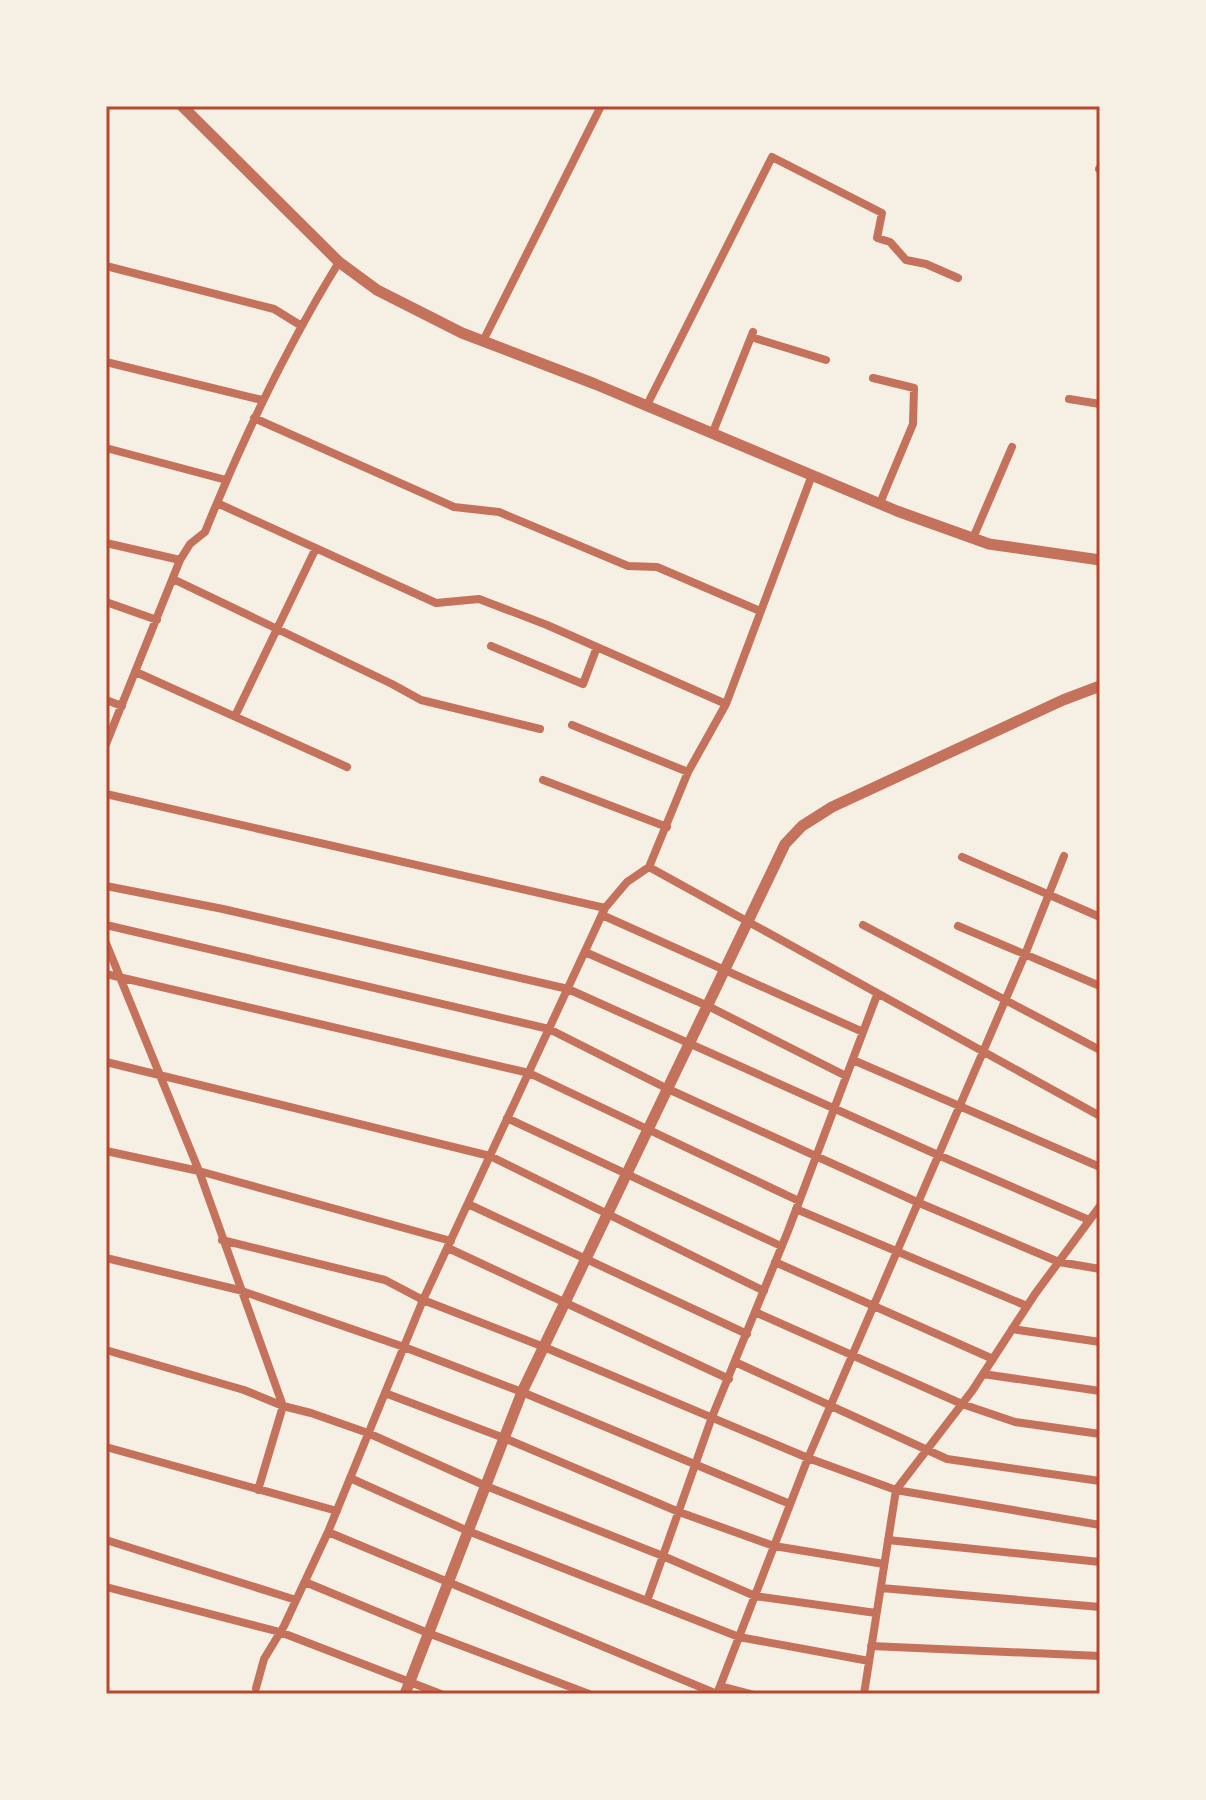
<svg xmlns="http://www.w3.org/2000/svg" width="1206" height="1800" font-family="'Nunito Sans',sans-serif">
  <rect width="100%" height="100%" fill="#f6efe4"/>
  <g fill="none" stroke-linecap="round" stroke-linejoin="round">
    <path stroke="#c5725c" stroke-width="8" d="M1099 169H1100
      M106 266 274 309 300 325
      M751 337 826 360
      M483 341 601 106
      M106 362 262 400
      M873 378 914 388 913 424 880 503
      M1069 399 1100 404
      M647 405 772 157 882 213 877 238 890 242 906 260 926 264 958 278
      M254 418 454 507 499 512 628 566 657 567 760 611
      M713 432 753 332
      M106 448 226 480
      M217 503 436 603 479 599 547 625 726 704
      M973 538 1012 447
      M106 543 180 560
      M173 579 392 684 421 700 540 729
      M106 602 157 620
      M491 646 583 684 597 647
      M136 672 347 767
      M106 700 122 706
      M235 716 316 548
      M572 725 688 772
      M106 744 180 560 190 544 205 532C243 438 286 348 339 262
      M543 780 667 827
      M106 794 605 908
      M962 857 1100 917
      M649 867 1100 1116
      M106 886 223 909 568 989 938 1155 1089 1220
      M602 915 863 1032
      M106 925 549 1029 668 1089 917 1202 1059 1262 1100 1269
      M863 925 1100 1050
      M958 926 1100 986
      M106 943 199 1171 283 1406 258 1490
      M585 952 708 1006 846 1076
      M106 974 529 1073 799 1201
      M853 1060 1100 1167
      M106 1062 490 1156 764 1291
      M507 1118 781 1246
      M106 1151 199 1171 451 1241
      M468 1204 747 1334
      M796 1209 1027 1306
      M222 1240 385 1280 423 1300 544 1347 808 1458 896 1490 1100 1525
      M448 1248 729 1379
      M106 1258 239 1290 404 1347 522 1392 790 1504
      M775 1262 993 1359
      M755 1312 962 1404 1015 1422 1100 1434
      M1012 1329 1100 1342
      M106 1350 244 1390 283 1406 311 1413 368 1433 486 1486 663 1556 755 1596 876 1613
      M735 1362 947 1459 1100 1481
      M983 1374 1100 1391
      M385 1393 504 1438 679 1512 774 1546 884 1564
      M106 1447 337 1511
      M350 1478 468 1531 739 1637 869 1661
      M328 1532 717 1694
      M106 1540 296 1600
      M888 1540 1100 1562
      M305 1582 428 1633 589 1694
      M106 1587 280 1632 441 1694
      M881 1588 1100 1607
      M647 1601 712 1417 788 1231 877 995
      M871 1646 1100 1656
      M720 1686 751 1694
      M256 1688 264 1659 284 1626 328 1532 423 1300 605 908 627 882 649 867 688 772 726 704 812 475
      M717 1694 808 1458 1026 952 1064 856
      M864 1694 896 1490 972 1391 1035 1294 1100 1206"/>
    <path stroke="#c5725c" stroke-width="11" d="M182 106 339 262 377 290 462 333 595 384 897 511 989 544 1100 560
      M405 1694 522 1392 785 844 802 826 832 807 1063 700 1100 686"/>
  </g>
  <rect width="1206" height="1800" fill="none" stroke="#f6efe4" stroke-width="216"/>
  <rect x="108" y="108" width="990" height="1584" fill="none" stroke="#b5482f" stroke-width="3"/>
</svg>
